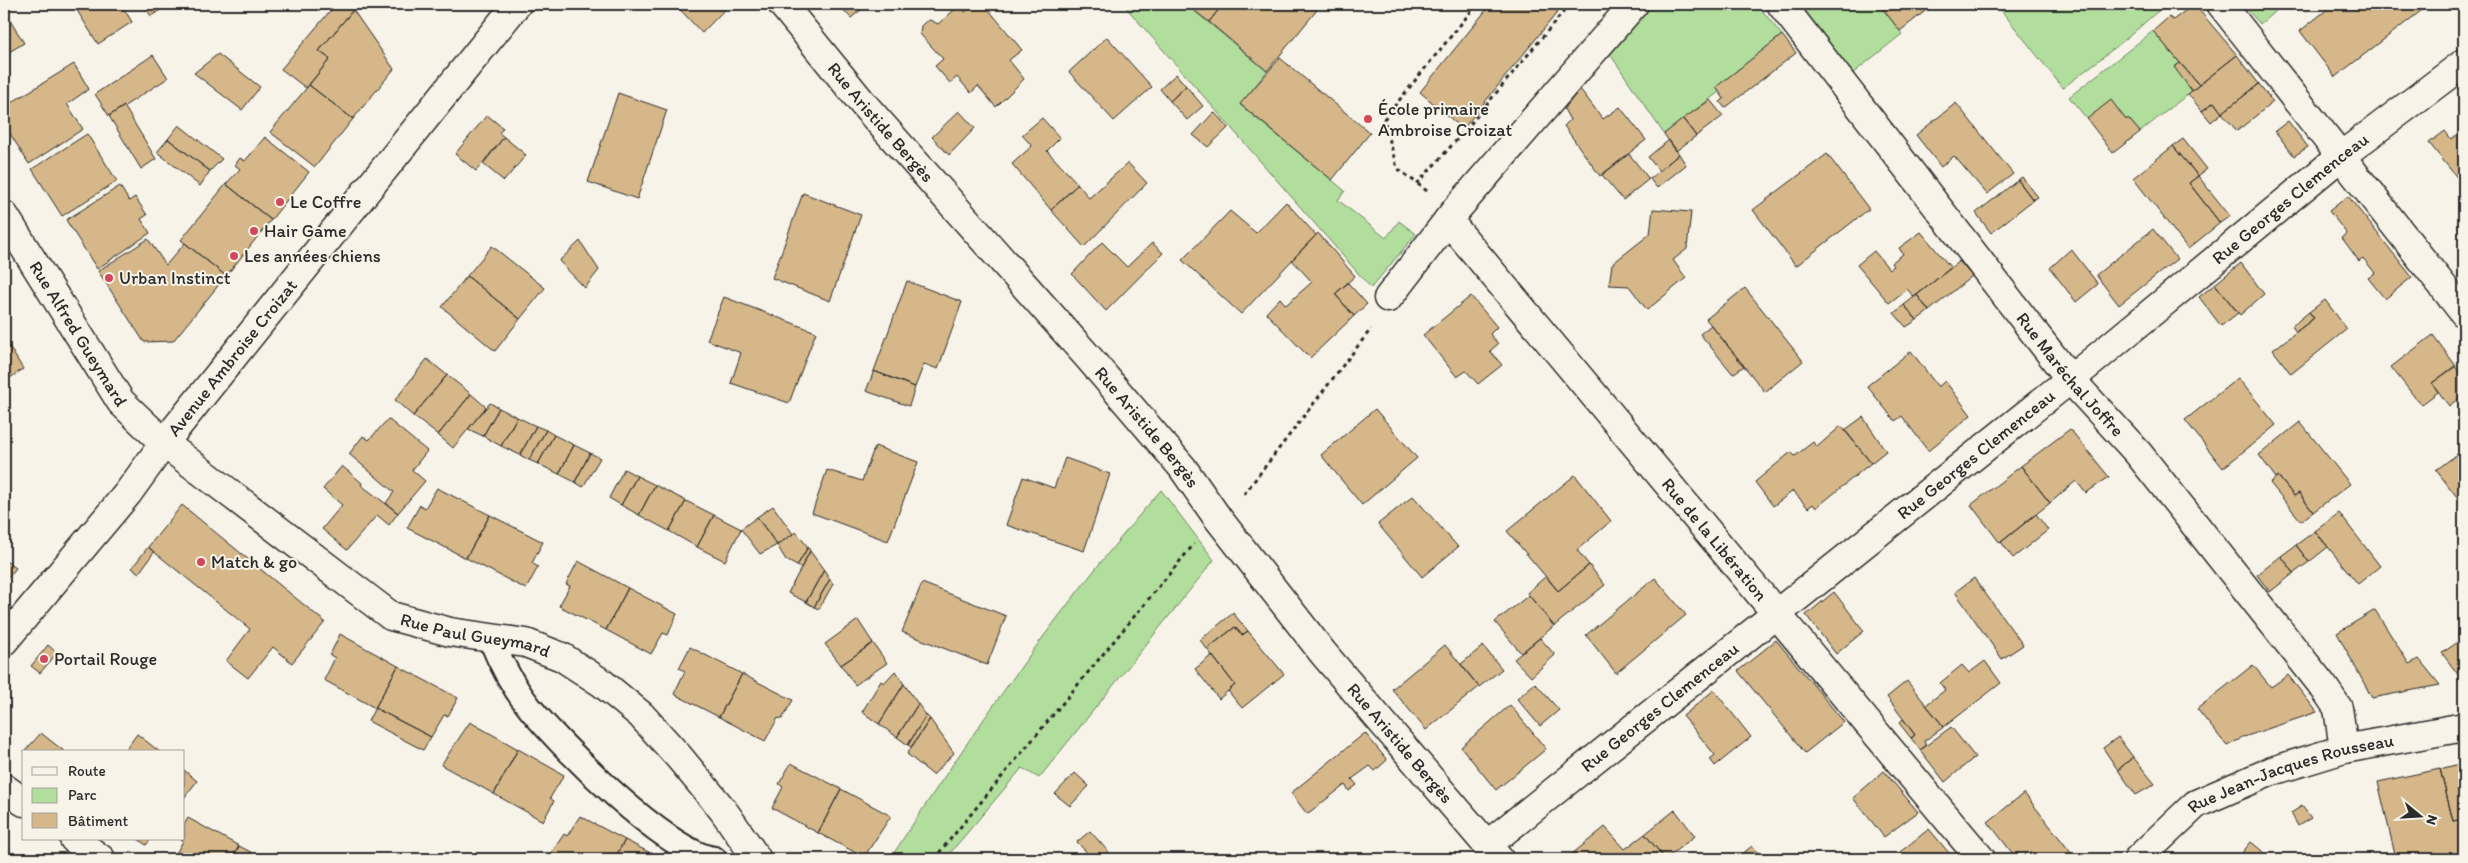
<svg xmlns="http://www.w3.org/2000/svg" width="2468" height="863" font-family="Itim,sans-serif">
  <rect width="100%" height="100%" fill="#f7f3e8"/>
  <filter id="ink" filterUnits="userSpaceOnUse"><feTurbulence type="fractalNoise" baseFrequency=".02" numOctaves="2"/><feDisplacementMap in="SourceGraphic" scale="10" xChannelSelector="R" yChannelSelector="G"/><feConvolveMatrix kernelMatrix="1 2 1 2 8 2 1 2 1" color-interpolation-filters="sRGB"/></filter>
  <g filter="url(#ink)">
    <path fill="#b1de9c" stroke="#6e8464" d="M1123 4H1186L1267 71 1240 105 1332 180 1345 191 1338 200 1386 238 1399 221 1416 234 1371 288Z
      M1652 4H1757L1782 35 1716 87 1719 92 1664 134 1610 54Z
      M1815 4H1879L1902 34 1852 74 1804 13Z
      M1996 4H2077L2080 8 2086 4H2166L2126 39 2063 88Z
      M2242 4H2284L2260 24Z
      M2153 31 2180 63 2192 91 2140 132 2128 118 2126 120 2111 101 2087 119 2069 97Z
      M1161 490 1214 560 1039 778 1022 768 945 859H890C973 731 1061 605 1161 490Z"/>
    <path fill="#d5b789" stroke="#2b2b2b" d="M73 4H121L132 22 98 44Z
      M143 4H170L151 16Z
      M336 4H348L353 10 319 51 330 59 306 88 281 69Z
      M675 4H730L702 33Z
      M838 4H868L851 18Z
      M975 4H984L1022 50 1009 60 1024 79 996 107 978 86 971 93 957 77 950 83 935 66 943 59 920 34 921 26 925 22 930 20 938 24 960 5 965 12Z
      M1186 4H1223L1209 22Z
      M1223 4H1310L1317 10 1267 71 1209 22Z
      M1491 4H1564L1463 129 1420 92Z
      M1879 4H1934L1900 31Z
      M2194 4 2237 55 2199 85 2153 31 2169 17 2173 20Z
      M2334 4H2430L2335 77 2300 31Z
      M353 10 394 69 353 119 309 85 330 59 319 51Z
      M4 11 24 43 4 55Z
      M1782 35 1796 53 1725 108 1720 102 1724 99 1716 87Z
      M1107 37 1152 87 1114 121 1069 72Z
      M218 54 260 87 242 110 194 73Z
      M153 55 168 78 109 116 95 94Z
      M2237 55 2259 84 2222 113 2214 102 2202 111 2188 94Z
      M1280 58 1370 133 1332 180 1240 104Z
      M2180 63 2199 85 2192 91 2174 67Z
      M74 64 89 89 67 104 83 129 29 164 4 124V107Z
      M1176 74 1186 86 1170 101 1160 89Z
      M2259 84 2273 102 2237 131 2222 113Z
      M309 85 353 119 315 167 270 132Z
      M1186 86 1203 106 1187 120 1170 101Z
      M1580 89 1603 119 1620 107 1646 140 1600 176 1564 126 1570 120 1564 109Z
      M618 93 667 110 637 199 588 182Z
      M1710 100 1723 116 1696 136 1683 119Z
      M2111 100 2126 120 2128 118 2140 132 2113 153 2087 119Z
      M2214 102 2222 113 2211 122 2202 111Z
      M1956 103 2013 174 1987 194 1954 156 1941 167 1916 135Z
      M124 106 156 159 141 169 109 116Z
      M959 111 975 128 949 155 932 137Z
      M1214 112 1228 128 1208 147 1193 135Z
      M487 115 503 128 499 133 504 137 476 171 455 154Z
      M1042 118 1060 138 1047 151 1078 184 1051 210 1012 164 1032 146 1022 135Z
      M1683 119 1696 136 1676 151 1664 134Z
      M2288 121 2308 147 2294 156 2275 131Z
      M179 125 222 159 210 171 168 139Z
      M2464 129V176L2459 180 2429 143 2445 131 2451 139Z
      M87 134 117 181 62 216 32 169Z
      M265 137 309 172 271 220 226 184 240 169 235 165 240 158 245 161Z
      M504 137 526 155 504 181 483 164Z
      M168 139 210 171 200 186 157 152Z
      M2183 139 2207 169 2198 176 2173 146Z
      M1669 140 1679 154 1659 171 1648 157Z
      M2173 146 2198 176 2189 183 2220 223 2188 249 2133 178Z
      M1629 154 1649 179 1623 200 1602 175Z
      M1679 154 1686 165 1657 188 1650 179Z
      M1827 154 1869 209 1796 266 1753 210Z
      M1128 163 1147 183 1084 247 1051 210 1078 184 1089 198Z
      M2198 176 2230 216 2220 223 2189 183Z
      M2022 177 2038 197 2033 200 2018 180Z
      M2018 180 2033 200 1991 233 1976 213Z
      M226 184 271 220 226 276 181 240Z
      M120 186 129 201 135 197 147 215 141 219 150 233 97 269 66 220Z
      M803 193 861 215 830 301 772 278Z
      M2348 196 2412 277 2385 299 2368 278 2375 273 2363 258 2359 261 2342 238 2347 234 2329 211Z
      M1286 202 1316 235 1241 314 1182 260 1230 211 1256 233Z
      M1653 209 1691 212 1687 249 1673 260 1686 278 1647 310 1629 286 1609 285 1612 264 1650 234Z
      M2153 229 2177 259 2119 305 2096 275Z
      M1921 232 1951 268 1914 297 1907 289 1889 303 1857 265 1874 251 1889 269 1893 266 1891 263 1903 254 1899 248Z
      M1318 233 1355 276 1335 294 1354 316 1310 358 1266 313 1280 298 1286 305 1312 282 1292 260Z
      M148 239 166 265 185 243 226 276 173 341 144 342 98 271Z
      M580 241 599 270 585 288 559 261Z
      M1102 242 1127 267 1152 243 1163 253 1106 311 1072 274Z
      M492 246 545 288 520 319 467 276Z
      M2071 249 2098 284 2076 302 2050 268Z
      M1959 261 1972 276 1929 311 1917 295Z
      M2241 263 2264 294 2240 315 2215 284Z
      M467 276 520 319 495 351 442 307Z
      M907 281 962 302 938 369 924 364 915 387 874 371Z
      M1348 283 1367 304 1354 316 1335 294Z
      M2215 284 2238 313 2221 326 2199 297Z
      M1745 288 1803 361 1765 392 1706 319Z
      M1917 295 1929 311 1917 320 1904 305Z
      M1471 296 1497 327 1490 334 1498 344 1490 351 1502 365 1478 384 1466 371 1457 377 1423 335Z
      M724 297 816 332 789 403 731 383 741 353 707 340Z
      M2325 300 2347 329 2291 374 2273 350 2314 318 2309 312Z
      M1904 305 1917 320 1906 327 1894 313Z
      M2309 312 2314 318 2296 332 2292 326Z
      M1711 325 1744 366 1733 374 1700 334Z
      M2433 335 2456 366 2432 383 2438 392 2421 405 2391 367Z
      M4 338 23 369 4 382Z
      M1911 351 1938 387 1945 381 1971 415 1928 451 1902 416 1895 421 1867 386Z
      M427 359 447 375 413 416 395 400Z
      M2455 366 2464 379V394L2449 406 2432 383Z
      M874 371 915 387 909 406 866 391Z
      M447 375 471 394 438 435 413 416Z
      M2238 378 2276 425 2223 468 2185 420Z
      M471 394 486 407 453 448 438 435Z
      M490 403 499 408 483 436 468 429Z
      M499 408 517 417 501 446 483 436Z
      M1375 409 1417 458 1362 505 1321 455Z
      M517 417 536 426 520 455 501 446Z
      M1863 417 1886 451 1871 463 1845 430Z
      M388 419 427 451 412 470 425 481 398 513 386 503 394 492 349 454 363 436 369 440Z
      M2300 422 2350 484 2313 512 2299 493 2294 496 2278 476 2276 478 2259 455Z
      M536 426 546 430 529 460 520 455Z
      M1841 426 1871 463 1816 508 1813 504 1808 508 1793 491 1773 506 1755 482 1791 452 1795 456 1813 442 1817 447Z
      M2070 429 2109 477 2086 493 2076 481 2050 503 2021 466Z
      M546 430 554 435 538 464 529 460Z
      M554 435 574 445 559 474 538 464Z
      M574 445 590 453 575 482 559 474Z
      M875 446 918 462 888 541 812 513 827 470 862 481Z
      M2464 449V506L2436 470Z
      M590 453 600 458 583 487 575 482Z
      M1065 458 1110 474 1084 551 1006 525 1023 477 1054 488Z
      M342 466 362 483 361 485 398 513 389 525 377 515 347 550 322 529 342 505 323 489Z
      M2021 466 2050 503 2000 543 1971 505Z
      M624 469 637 476 621 505 609 498Z
      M1575 475 1611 521 1577 550 1589 565 1558 591 1507 531Z
      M637 476 655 485 639 515 621 505Z
      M2278 476 2294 496 2299 493 2313 512 2301 521 2270 483Z
      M655 485 686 501 669 531 639 515Z
      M437 488 490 515 466 558 407 528 420 505 425 508Z
      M1413 496 1458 547 1422 577 1378 524Z
      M686 501 714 515 697 547 669 531Z
      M182 505 325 622 292 663 273 647 248 678 226 661 250 629 148 547Z
      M773 506 793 534 777 545 757 517Z
      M2339 513 2380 566 2358 584 2315 531Z
      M2036 514 2048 530 2013 558 2001 542Z
      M490 515 543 542 532 563 538 567 526 589 466 558Z
      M714 515 741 529 725 561 697 547Z
      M757 517 777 545 760 554 741 529Z
      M2315 531 2328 547 2309 562 2296 545Z
      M796 532 808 547 797 566 786 560 777 545Z
      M2296 545 2309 562 2294 573 2281 556Z
      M148 547 154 552 139 573 132 568Z
      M808 547 810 551 801 568 797 566Z
      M810 551 824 570 806 602 788 593Z
      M2281 556 2294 573 2270 592 2257 575Z
      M6 561 16 568 4 583V565Z
      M578 561 628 588 606 630 559 606 570 586 566 584Z
      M1589 565 1605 585 1554 626 1527 593 1546 576 1558 591Z
      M824 570 830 579 814 607 806 602Z
      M1655 578 1686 615 1616 673 1586 635Z
      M1974 578 2023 645 2002 659 1955 592Z
      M830 579 833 584 819 609 814 607Z
      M922 583 1006 616 987 665 902 632Z
      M628 588 677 614 668 635 663 633 651 654 606 630Z
      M1834 592 1864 631 1836 654 1806 615Z
      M1529 595 1554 626 1521 653 1495 622Z
      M2375 610 2409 664 2419 659 2440 685 2372 698 2337 633Z
      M1233 613 1248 631 1242 635 1235 627 1207 649 1200 640Z
      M858 620 873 643 841 665 825 644Z
      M1235 627 1242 635 1248 631 1284 674 1242 708 1228 691 1235 685 1207 649Z
      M340 634 398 666 375 708 324 680 335 658 330 655Z
      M1540 638 1555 655 1531 677 1514 659Z
      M2464 638V680H2462L2442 653Z
      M1776 640 1844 722 1805 753 1738 671Z
      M873 643 887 663 855 685 841 665Z
      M48 645 57 653 40 673 31 666Z
      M1445 645 1479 687 1426 730 1392 689Z
      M1483 646 1502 669 1479 687 1461 664Z
      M690 647 742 674 719 717 674 694 685 671 679 668Z
      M1212 655 1235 685 1219 699 1195 669Z
      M1985 661 2001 683 1944 727 1926 705 1945 690 1940 683 1962 665 1969 673Z
      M2253 665 2271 687 2288 675 2317 712 2244 737 2227 746 2197 709Z
      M398 666 458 698 448 716 444 715 431 737 375 708Z
      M895 671 904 684 879 724 862 712 881 681 884 683Z
      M742 674 793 700 782 719 778 718 765 741 719 717Z
      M1907 681 1944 727 1924 741 1926 746 1920 750 1911 738 1915 735 1887 697Z
      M1535 683 1559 710 1540 726 1517 699Z
      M904 684 918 704 897 737 879 724Z
      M1714 690 1751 737 1715 766 1710 759 1715 755 1683 716Z
      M918 704 926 715 908 745 897 737Z
      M1510 705 1546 749 1496 790 1461 747Z
      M375 708 431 737 423 750 368 721Z
      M926 715 930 719 911 747 908 745Z
      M930 719 954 753 933 775 907 754Z
      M1903 719 1915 735 1911 738 1899 723Z
      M470 722 518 749 494 794 441 765Z
      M1951 727 1975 757 1945 782 1920 750Z
      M41 733 65 752H24Z
      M1365 733 1387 760 1375 771 1370 766 1352 779 1357 785 1349 791 1345 785 1307 814 1291 793Z
      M137 734 160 752H124Z
      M2118 737 2133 757 2118 770 2103 748Z
      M518 749 564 775 550 798 554 801 543 821 494 794Z
      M2133 757 2155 784 2136 795 2118 770Z
      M791 763 841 789 818 833 772 808 783 787 779 784Z
      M2463 763 2464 819 2453 821 2440 769Z
      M2440 769 2453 821 2464 819V859H2396L2378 782Z
      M184 770 197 781 184 798Z
      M1884 771 1918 812 1884 837 1853 798Z
      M1075 773 1089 786 1070 806 1055 794Z
      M841 789 891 816 864 857 818 833Z
      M2024 793 2072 854 2067 859H2017L1988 822Z
      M2302 806 2311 818 2298 826 2291 813Z
      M1675 810 1695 836 1665 859 1645 834Z
      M580 816 625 840 614 859H558L550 855 564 834 567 836Z
      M188 818 239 846 232 859H173L183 841 180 839H184V825Z
      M1605 827 1625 849 1645 834 1665 859H1566Z
      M1929 829 1954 859H1891Z
      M1090 831 1115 859H1093L1077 842Z
      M138 839H151L146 845Z
      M625 840 662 859H614Z
      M2251 842 2272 859H2237Z
      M239 846 264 859H232Z
      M1752 846 1763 859H1736Z"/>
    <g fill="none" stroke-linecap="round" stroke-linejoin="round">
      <g stroke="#2b2b2b" stroke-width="28">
        <path id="service" d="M491 639C501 664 513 687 530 708 561 746 667 853 714 859"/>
      </g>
      <g stroke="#2b2b2b" stroke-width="31">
        <g id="minor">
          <path id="s1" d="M782 4 865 106 1088 357 1182 467 1217 517 1323 653 1499 859"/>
          <path id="s2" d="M1781 4 2070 379 2138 453 2323 686 2338 708 2344 749"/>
          <path d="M2221 4 2464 313"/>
          <path id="s3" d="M4 215 121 402 164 443 391 616 450 632 526 643 562 657 602 683 641 715 679 757 723 810 757 859"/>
          <path id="s4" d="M1448 220 1981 859"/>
          <path d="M1388 298 1455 211 1634 4"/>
          <path d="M4 788 24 802"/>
          <path d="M74 839 101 859"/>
          <path id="s5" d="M1487 845 2088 365 2341 156 2464 63"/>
          <path id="s6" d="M2138 859 2196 804 2272 771 2344 749 2464 727"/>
        </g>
      </g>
      <g stroke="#2b2b2b" stroke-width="31">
        <g id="tertiary">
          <path id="s7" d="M4 641 128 493 164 443 248 338 517 4"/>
        </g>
      </g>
      <path stroke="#2b2b2b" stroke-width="3" stroke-dasharray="4 4" stroke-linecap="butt" d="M1417 184 1462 134 1570 4
        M1427 191 1397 168 1384 119 1477 4
        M1244 494 1371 329
        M934 859 1194 544"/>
      <use href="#service" stroke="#f7f3e8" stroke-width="24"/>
      <use href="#minor" stroke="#f7f3e8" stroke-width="28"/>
      <use href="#tertiary" stroke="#f7f3e8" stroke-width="28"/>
    </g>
  </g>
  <g fill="#d1495b" stroke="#f7f3e8" stroke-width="2">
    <circle cx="1368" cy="119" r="5"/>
    <circle cx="280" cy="202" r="5"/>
    <circle cx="254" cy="231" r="5"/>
    <circle cx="234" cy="256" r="5"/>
    <circle cx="109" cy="278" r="5"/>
    <circle cx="201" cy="562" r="5"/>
    <circle cx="44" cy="659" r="5"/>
  </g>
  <g text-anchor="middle" stroke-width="4" stroke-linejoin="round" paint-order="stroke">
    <g font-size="18" fill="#2b2b2b" stroke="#f7f3e8" text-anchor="start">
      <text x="1378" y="115">École primaire<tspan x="1378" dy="21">Ambroise Croizat</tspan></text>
      <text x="290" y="208">Le Coffre</text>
      <text x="264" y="237">Hair Game</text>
      <text x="244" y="262">Les années chiens</text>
      <text x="119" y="284">Urban Instinct</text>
      <text x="211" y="568">Match &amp; go</text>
      <text x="54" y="665">Portail Rouge</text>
    </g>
    <g font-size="18" fill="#2b2b2b" stroke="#f7f3e8">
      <text dy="6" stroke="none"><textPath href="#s1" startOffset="154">Rue Aristide Bergès</textPath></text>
      <text dy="6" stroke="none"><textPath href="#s5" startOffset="1031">Rue Georges Clemenceau</textPath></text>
      <text dy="6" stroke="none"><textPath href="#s3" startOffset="140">Rue Alfred Gueymard</textPath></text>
      <text dy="6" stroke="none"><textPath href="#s7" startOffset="364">Avenue Ambroise Croizat</textPath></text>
      <text dy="6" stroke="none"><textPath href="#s2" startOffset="470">Rue Maréchal Joffre</textPath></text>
      <text dy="6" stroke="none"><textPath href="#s1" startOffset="559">Rue Aristide Bergès</textPath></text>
      <text dy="6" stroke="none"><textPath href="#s5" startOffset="626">Rue Georges Clemenceau</textPath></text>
      <text dy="6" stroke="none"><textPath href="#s4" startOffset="416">Rue de la Libération</textPath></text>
      <text dy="6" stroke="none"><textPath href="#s3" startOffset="652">Rue Paul Gueymard</textPath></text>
      <text dy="6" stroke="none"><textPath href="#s5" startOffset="221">Rue Georges Clemenceau</textPath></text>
      <text dy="6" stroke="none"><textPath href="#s1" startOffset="964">Rue Aristide Bergès</textPath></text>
      <text dy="6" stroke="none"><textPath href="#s6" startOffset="180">Rue Jean-Jacques Rousseau</textPath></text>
    </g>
  </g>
  <rect width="2468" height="863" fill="none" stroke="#f7f3e8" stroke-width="20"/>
  <rect x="10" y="10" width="2448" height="843" fill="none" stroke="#2b2b2b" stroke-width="2" filter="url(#ink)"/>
  <rect x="22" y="750" width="162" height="90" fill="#f7f3e8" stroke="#a5a39c"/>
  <rect x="32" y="767" width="25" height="8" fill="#f7f3e8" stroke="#a5a39c"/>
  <text x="68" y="776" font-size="15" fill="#2b2b2b">Route</text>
  <rect x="32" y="788" width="25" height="15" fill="#b1de9c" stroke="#a5a39c"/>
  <text x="68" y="800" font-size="15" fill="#2b2b2b">Parc</text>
  <rect x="32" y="813" width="25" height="15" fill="#d5b789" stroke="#a5a39c"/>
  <text x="68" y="826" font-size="15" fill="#2b2b2b">Bâtiment</text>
  <g transform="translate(2420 816) rotate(108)" stroke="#f7f3e8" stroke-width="4" paint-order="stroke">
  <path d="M0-4L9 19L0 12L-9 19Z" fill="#2b2b2b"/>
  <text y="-8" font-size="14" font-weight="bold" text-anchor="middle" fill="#2b2b2b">N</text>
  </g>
</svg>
